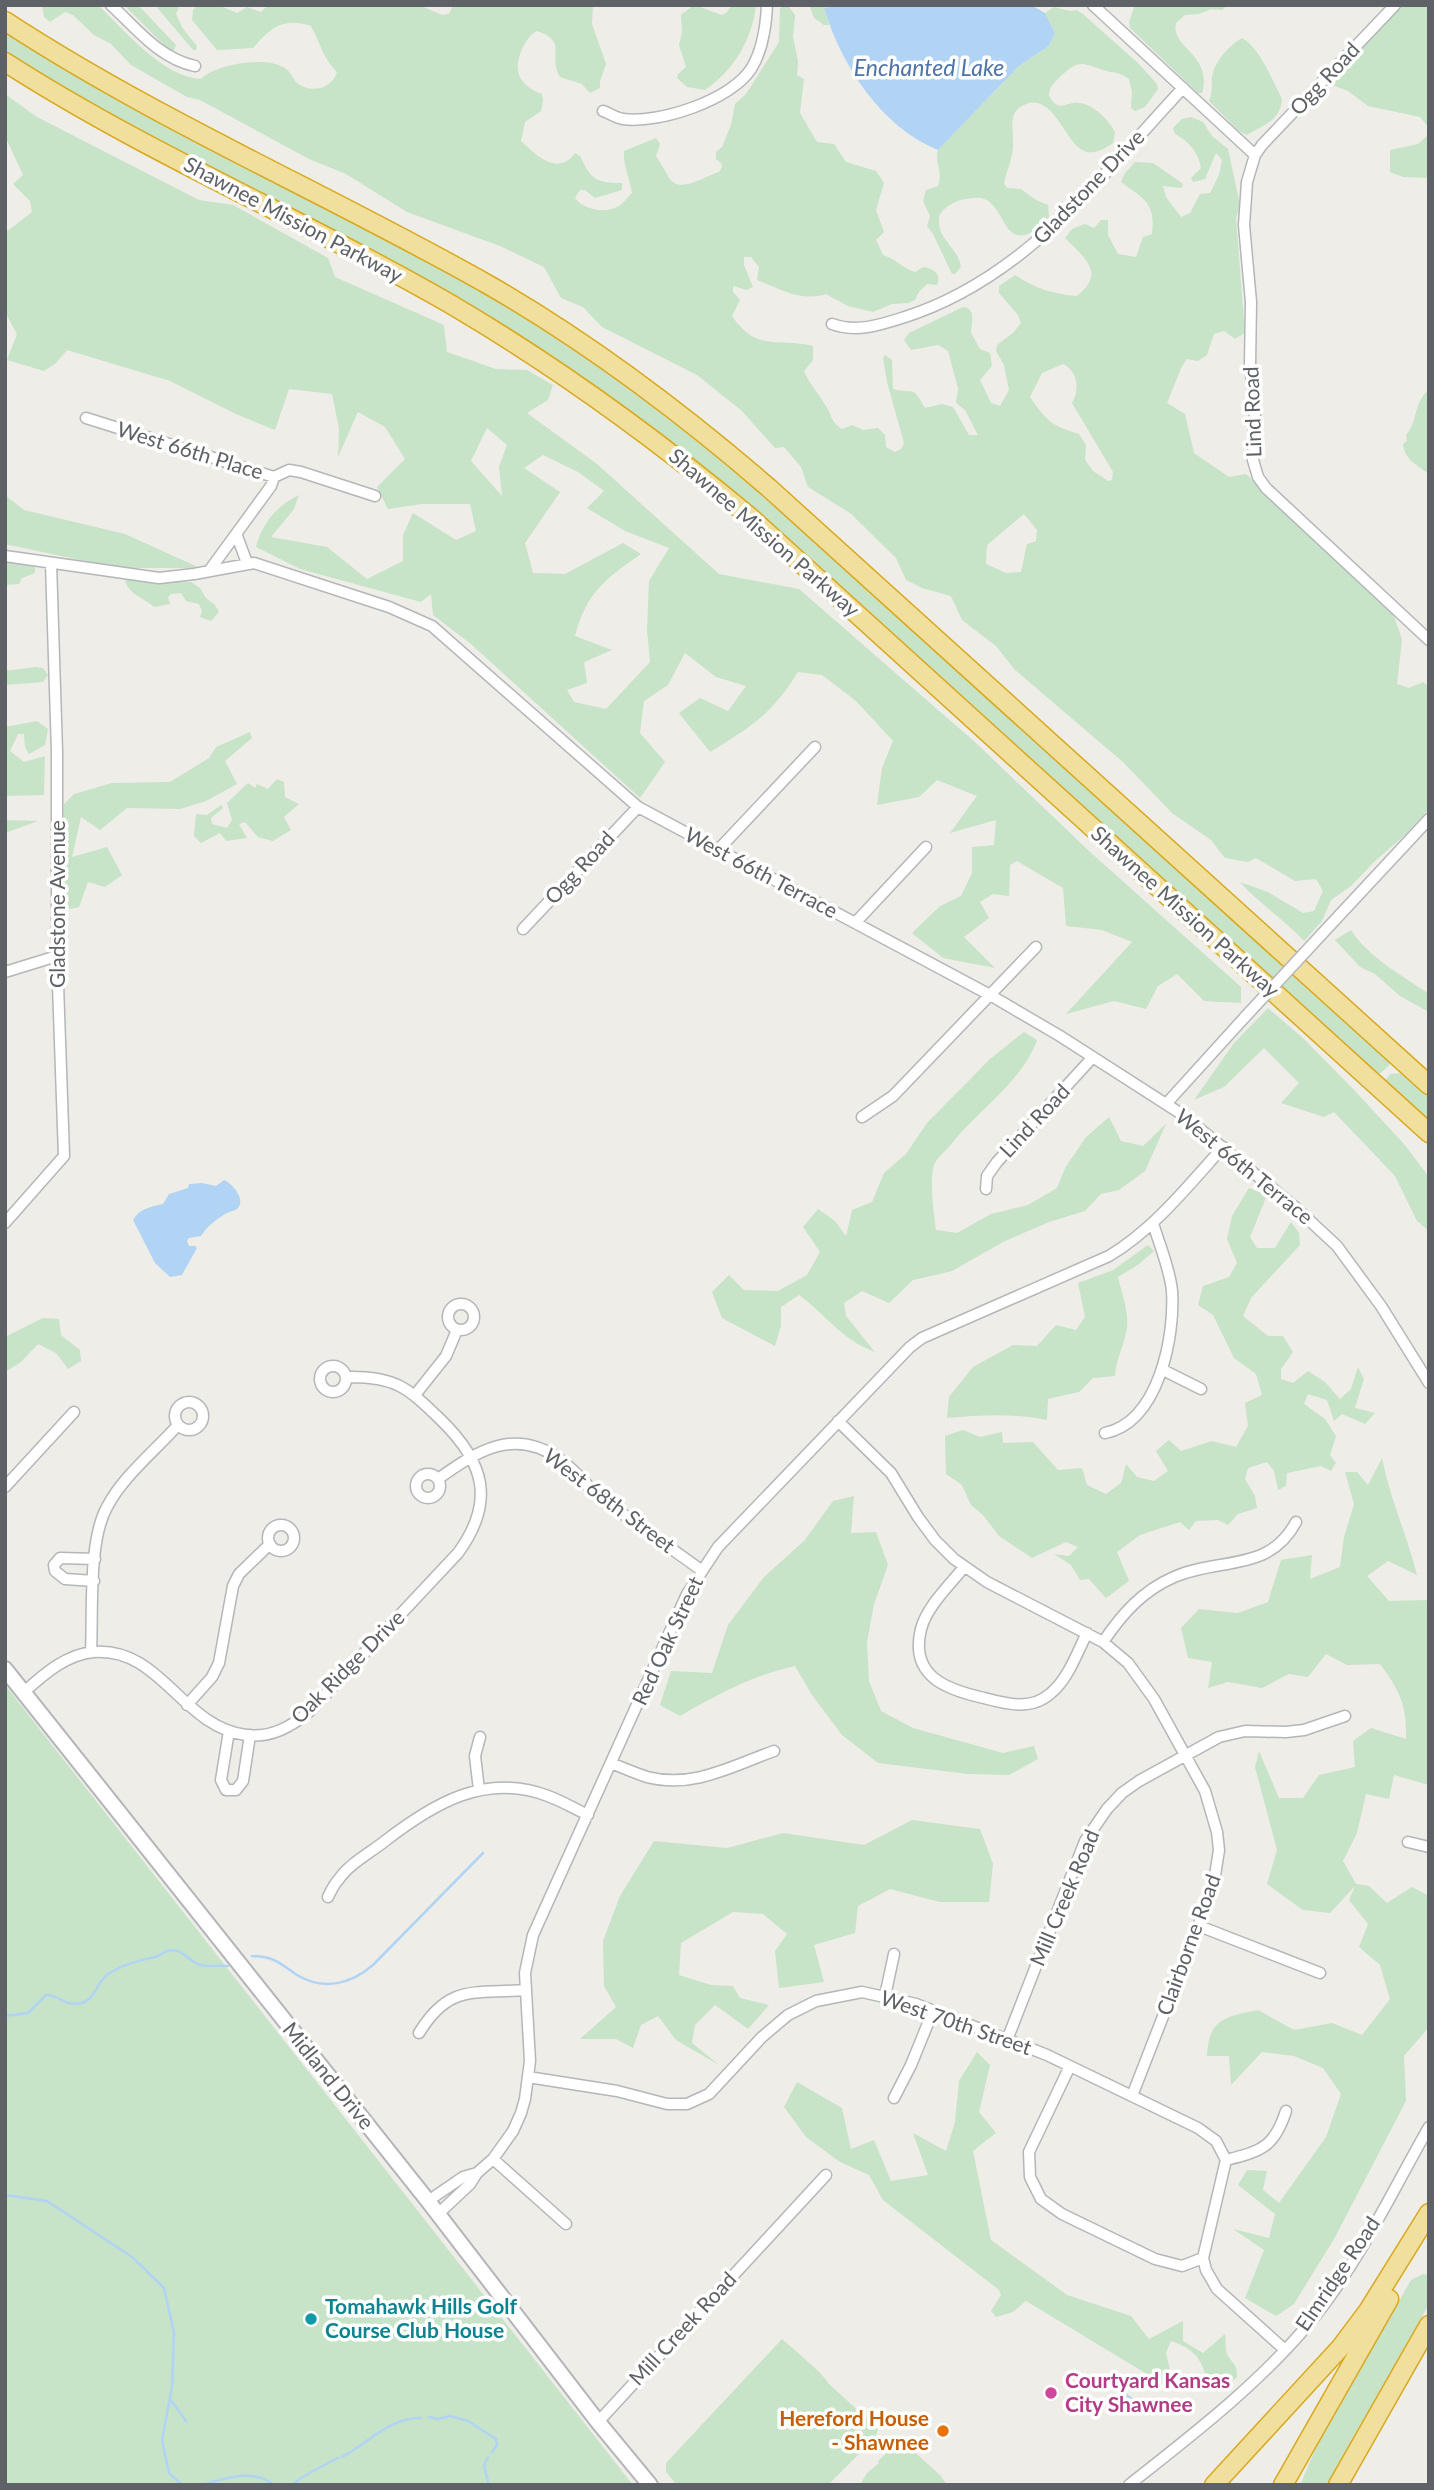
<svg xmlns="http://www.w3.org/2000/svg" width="1434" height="2490" font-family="Lato,sans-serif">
  <rect width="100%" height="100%" fill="#efede7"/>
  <path fill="#c7e3c8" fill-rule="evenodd" d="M42 5H98C125 31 163 77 201 79 215 64 265 56 283 67 290 70 292 78 297 83 311 94 332 89 337 72 321 55 322 46 311 26 283 17 271 27 253 48L217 50 192 20 193 10 197 5H218L237 13 247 7 261 12 268 5H419L442 15 449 14 453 5H593L592 24 606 64 600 81V88L590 93 582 84 560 77C547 55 569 42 537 31 526 36 516 58 518 70 519 82 532 91 542 94L543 101 541 111 525 122 521 141C536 155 558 177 575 153L580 156C591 179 595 183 622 183V190L595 198 585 190H580L575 198C584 210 605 214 619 206 623 203 628 197 632 193 630 178 623 166 624 151L656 138 660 144 656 156C661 163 664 170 668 176 678 196 704 176 719 172L722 167 721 163 716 159V152L722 147 731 125 735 104 746 94 779 42 780 8 788 5 795 15 793 37 798 61 797 75 804 79 800 113 817 142 834 144 846 162 876 171 884 183 876 210 884 232 876 240 883 255C896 259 902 268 915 272L923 267C933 268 942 274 937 285L927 284 919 292 915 300 908 303 892 304 873 312 848 306 826 294C801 302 780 289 757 280L759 267 751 257H744V265L753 287 747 290 733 286V292L740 300 732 316C758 353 775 337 813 346V360L804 371C810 385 819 394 826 406 833 417 830 421 842 429L852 425 863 430 878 428 885 435 886 447 895 452 901 449 904 443 887 382 883 358 885 355 892 360 893 389C917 395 911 384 925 408L942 404 953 407 969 435H978L965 410 956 403 958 388 948 351 938 345 911 350 904 340 909 333 963 307C977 308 971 324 971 333L980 349 990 353 992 366 980 380 991 403 1000 406 1009 390 1004 365 996 351 997 345 1014 332 1021 323 1018 315 999 293V286L1015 275C1035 288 1053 294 1077 296 1106 273 1085 258 1065 238L1072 229 1085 224 1094 228 1101 220H1108V235L1118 254 1136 257 1143 237 1152 234C1156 203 1144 199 1121 182L1125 173 1135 162 1153 163 1182 183 1183 186 1180 188 1163 186 1166 197 1181 217 1190 213 1200 194 1210 193 1219 175 1222 160 1216 153 1205 179 1193 182 1191 178 1201 168C1198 151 1189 142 1175 134L1173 128 1182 119 1191 117 1203 122 1212 136 1228 149 1240 205 1236 218 1245 333 1235 339 1224 331 1214 334 1207 355 1198 361 1187 359 1182 366 1167 403 1185 414 1194 453 1229 477 1246 474 1394 616 1402 640 1397 684 1409 688 1423 682 1429 687V809L1405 835 1375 861 1351 886 1331 900 1322 921 1304 941C1284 919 1259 904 1240 882L1268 892 1303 913 1314 911 1323 891 1316 879 1295 881 1256 858 1248 862 1225 858 1211 840 1172 813 1124 763 1015 670 996 646 962 620 951 596 922 588 906 580 896 558 850 513 808 487 801 467 784 447 775 448 742 411 697 375 602 327 583 307 561 298 544 267 500 246 407 212 346 174 309 159 200 100 187 97 131 65 111 44 94 35 73 15 65 12 50 22 44 17ZM1063 364C1078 372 1080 388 1072 403L1113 472 1112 480 1108 481 1093 471 1085 460 1086 445 1079 434C1051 426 1046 420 1030 397L1042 373ZM1024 514 1037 530 1036 541 1027 544 1021 572 1006 573 986 564 987 545Z
    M124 5H138L176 45 174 50H169Z
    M155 5H180L176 14 183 29 197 46 196 50H193Z
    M694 5 722 15 726 13 732 5H756C752 40 734 70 705 90L687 87 677 78 678 74 686 67 679 45 682 32 681 15Z
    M809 5H841L824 8 829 25H824L814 18Z
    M1135 5H1228L1222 10 1211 9 1199 14 1185 15 1176 23C1170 48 1213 54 1202 93H1198L1130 28 1129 22Z
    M1401 5H1429V128L1420 117 1368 106 1348 91 1327 83Z
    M1054 7 1070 11 1077 10 1084 15 1139 64 1157 84 1158 89 1145 107 1135 111 1131 108 1132 92 1129 79C1120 72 1113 73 1103 70 1080 62 1078 60 1059 78 1053 84 1049 87 1049 96 1060 114 1065 101 1080 103 1094 105 1109 120 1115 132L1113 143C1105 149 1092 156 1082 150 1065 141 1053 94 1026 104 1008 111 1013 125 1013 141 1014 157 1007 169 1004 183L1007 188 1021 189 1036 200 1048 205 1049 217C1041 225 1030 238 1017 235 1000 230 1000 195 974 198 966 199 960 199 953 203 947 207 939 211 939 219 937 239 959 249 961 267L955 274H952L933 234 927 226 930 216 923 201 926 190 938 186C944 171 934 164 938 150L1019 66 1049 46 1055 33 1045 13Z
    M5 32C61 69 121 100 180 131 271 179 362 225 452 274 590 351 712 449 829 554L1391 1063 1381 1073H1376L772 525 653 427 556 359 453 295 94 105 16 59 5 53Z
    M1242 38C1259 47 1273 81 1282 99 1280 122 1263 125 1247 135L1239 131 1209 101C1214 89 1210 82 1213 73 1216 60 1231 44 1242 38Z
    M5 94 37 117 199 200 233 205 328 258 335 277 444 325 447 352 496 369 527 370 553 385 548 400 527 413 597 464 719 574 799 589 976 743 1089 851 1241 987V1003L1204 1001 1177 974 1158 986 1146 1009 1114 1001 1066 1014 1132 942 1102 930 1066 926 1063 888 1017 861 1010 865 1009 896 993 894 980 902 989 918 964 937 995 968 943 958 912 933 940 906 961 896 972 873V847L994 845 996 820 950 833 977 796 937 780 919 797 877 805 882 768 893 741 856 701 822 675 798 672C772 714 751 727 710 752L679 713 700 698 728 711 746 686 716 677 685 653 668 685 644 701 640 733 665 762 640 798 471 644 433 615 431 594 421 602 300 569 256 547C262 524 276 506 299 495L294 509 271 537 327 547 367 579 403 561V535L413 513 456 540 476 531 470 504H421L388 509 377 487 405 459 385 427 358 412 338 457 339 428 332 394 289 389 275 430 236 414 170 381 67 350 56 363 44 371 7 360 17 334 5 312V233L32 212 30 201 13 184 23 175 5 136ZM487 428 507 445 499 467 502 496 471 461ZM543 455 578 472 604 491 587 508 625 531 669 548 649 581 647 630 650 662 606 709 574 702 567 690 587 683 584 662 612 650 575 636C586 593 606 578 641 554L623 543 565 574 533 573 525 543 560 492 524 468Z
    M1429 134V178L1403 177 1390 172V150L1418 144Z
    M1429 390V474C1418 466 1404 459 1403 444L1407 441 1406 435C1418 422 1414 400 1429 390Z
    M5 495 24 510 125 534 200 568H117L5 544Z
    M5 558 35 566V573L22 578 19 584 5 585Z
    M130 579 191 582 200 588 206 598 215 605 219 612 211 621 200 617 202 611 199 604 186 601 181 593 171 594 168 597 170 604 154 607C144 598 128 594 125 580Z
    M35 667 43 668 48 675 43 682 5 685V671Z
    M37 721 48 729 45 745 29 754 25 747 24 734H18L10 751 24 762 45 756 44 795 6 796 5 727Z
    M250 732 252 738 225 761 237 784 206 801 180 809 127 808 100 830 81 817 72 857 107 847 122 875 105 887 88 882 79 907 69 909 61 874 64 804 74 794 112 783 170 782 209 758 216 747Z
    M277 779 284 782 285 797 299 804 284 817 291 830 273 841 258 837 245 822 239 824 247 838 226 841 220 833 201 843 194 836 196 814 207 815 221 805 223 808 211 818 212 824 227 828 232 820 227 803 248 783 255 788 257 784 268 789Z
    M5 820 38 821 5 833Z
    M1351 930C1368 957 1403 976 1429 994V1012L1400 996 1375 974 1360 967 1335 940Z
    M1268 1008 1303 1038 1355 1091 1404 1144 1429 1177V1231L1417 1221 1395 1176 1334 1112 1324 1117 1281 1103 1299 1083 1264 1048 1224 1087 1194 1100 1234 1043Z
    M1024 1032 1037 1040C1021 1084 976 1111 948 1148 944 1152 936 1159 934 1165 929 1179 934 1215 936 1230L957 1233 991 1214 1028 1205 1057 1188 1065 1168 1086 1137 1109 1117 1121 1141 1143 1146 1166 1124 1145 1171 1119 1190 1101 1194 1085 1211 1049 1222 1003 1242 952 1271 913 1280 889 1303 862 1291 844 1303 846 1316 875 1352C839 1338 829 1317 799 1295L781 1307V1326L775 1346 722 1318 712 1292 729 1275 744 1290 778 1291 807 1275 820 1252 803 1227 818 1209 835 1221 846 1236 852 1210 872 1202 884 1173 906 1154 927 1123 990 1059Z
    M1402 1073 1429 1098V1121L1385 1081 1390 1074Z
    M1249 1188 1267 1195 1250 1237 1257 1248H1275L1291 1222 1299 1233 1300 1245 1251 1298 1243 1316 1268 1336H1283L1293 1352 1281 1369V1379L1293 1383 1308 1371 1325 1382 1340 1399 1351 1389 1358 1367 1364 1379 1355 1408 1375 1413 1365 1424 1342 1414 1334 1421 1327 1400 1308 1394 1304 1404 1325 1419 1336 1436 1330 1455 1336 1463 1331 1471 1321 1466 1287 1473 1286 1486 1278 1490 1274 1471 1267 1462 1248 1468 1245 1479 1255 1496 1257 1508 1238 1514 1228 1525 1218 1520 1196 1521 1189 1530 1180 1522 1140 1535 1117 1552 1129 1581 1106 1598 1089 1579 1080 1580 1071 1565 1054 1554 1069 1556 1078 1547 1066 1542 1032 1558 999 1536 983 1515 971 1505 962 1485 946 1474 945 1436 963 1430 980 1437 1002 1432 1003 1443 1033 1442 1058 1470 1082 1468 1087 1485 1106 1494 1121 1483 1126 1464 1137 1477 1154 1481 1168 1471 1156 1451 1169 1440 1181 1451 1212 1441 1236 1447 1248 1426 1245 1403 1262 1395 1256 1374 1234 1358 1213 1315 1198 1305 1203 1286 1229 1277 1237 1263 1227 1239 1232 1216Z
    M1148 1245 1154 1251 1139 1264 1118 1277C1121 1292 1129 1311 1127 1327 1125 1344 1116 1358 1115 1376L1093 1378 1079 1392 1048 1399 1047 1420C1013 1413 981 1415 947 1418L949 1397 973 1367 1013 1345 1037 1346 1056 1325 1076 1330 1085 1317 1078 1283 1113 1270Z
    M43 1318 59 1319 61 1335 80 1350 81 1361 68 1369 56 1353 38 1344 21 1362 5 1372V1337Z
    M1382 1458C1390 1499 1407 1535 1417 1575L1388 1561 1367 1576 1389 1601 1426 1600 1429 1602V1785L1394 1775 1389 1799 1366 1794 1357 1833 1343 1861 1356 1884 1369 1886 1387 1903 1412 1887 1429 1896V2027L1404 2056 1406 2101 1334 2239 1294 2304 1276 2316 1245 2298 1264 2250 1233 2229 1269 2238 1275 2214 1238 2185 1247 2170 1267 2171 1263 2190 1279 2203 1326 2137 1341 2094 1323 2068 1294 2056 1262 2052 1231 2085 1229 2056H1207C1209 2018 1225 2017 1258 2010L1294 2030 1332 2023 1362 2035 1390 1999 1380 1965 1359 1947 1368 1924 1349 1900 1355 1886 1330 1913 1303 1910 1267 1884 1277 1850 1255 1767 1259 1751 1279 1798H1303L1319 1775 1355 1767 1353 1741 1371 1728 1406 1739C1407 1705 1400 1691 1380 1664L1347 1665 1326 1654 1308 1677 1289 1674 1262 1688 1228 1682 1208 1688 1212 1662 1188 1658 1181 1628 1199 1609 1238 1613 1268 1602 1281 1560 1312 1555 1310 1579 1340 1567 1344 1537 1354 1504 1345 1472H1357L1368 1485Z
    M854 1496 851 1533 876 1532 888 1565 874 1604 867 1642 869 1681 881 1711 913 1728 1003 1753 1034 1746 1038 1759 1009 1775 968 1774 878 1763 842 1735 812 1695 795 1666C753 1675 717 1695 680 1716L660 1705 671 1671 712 1673 728 1625 764 1577 804 1541 833 1501Z
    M5 1685 629 2480 633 2485H5Z
    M912 1820 980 1829 993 1864 989 1902H940L890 1889 858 1906 855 1933 814 1945 824 1982 779 1988 775 1951 787 1934 763 1914 733 1912 681 1943 679 1975 711 1985 733 1986 740 1998 769 2005 748 2029 715 2005 695 2025 692 2043 719 2065 676 2040 658 2016 641 2025 633 2048 616 2039H580L616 2007 604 1986 603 1941 620 1896 654 1841 727 1848 783 1833 864 1845Z
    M977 2052 990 2065 979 2112 996 2133 973 2151 991 2240 1067 2295 1131 2316 1149 2339 1183 2321V2341L1203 2353 1225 2334C1226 2340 1225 2349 1227 2354 1232 2364 1238 2364 1237 2377L1221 2390 1207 2386C1204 2360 1195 2349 1171 2341L1166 2353 1175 2391 1026 2301 1013 2312 996 2317 991 2311 1001 2295 999 2290 883 2200 869 2175 840 2162 806 2137 784 2107 797 2082 842 2108 851 2149 874 2140 891 2181 928 2175 913 2133 946 2151 955 2122 959 2081Z
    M1423 2274 1429 2275V2304L1326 2485H1300L1316 2448 1411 2280Z
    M782 2339C791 2347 826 2376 828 2383L878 2429 875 2438 828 2485H677L666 2472V2463Z
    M901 2440 940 2475 947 2485H860L867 2473 879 2463 878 2461Z"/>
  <path fill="#b1d4f5" d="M841 5H1031L1045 13 1055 33 1049 46 1019 66 938 150C881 127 841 65 824 8Z
    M224 1180C232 1183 246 1199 238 1208 237 1210 229 1212 227 1213 217 1219 207 1226 201 1236L189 1238 187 1241 189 1246H195L197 1248 182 1275 170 1277 155 1263 133 1220C140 1208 151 1207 163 1204L169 1194 188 1188 189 1184 202 1183 216 1186Z
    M1127 2394 1138 2402 1139 2408 1137 2410C1129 2414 1121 2405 1119 2398Z"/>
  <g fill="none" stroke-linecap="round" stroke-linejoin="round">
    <path stroke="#b1d4f5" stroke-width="2.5" d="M252 1956C276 1957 279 1963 297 1975 324 1991 351 1984 373 1965L483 1853
      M5 2016 28 2013 46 1995C59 1994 63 2007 81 2003 95 2000 97 1982 107 1975 122 1964 140 1961 158 1956 161 1955 164 1952 167 1951 183 1947 188 1962 201 1965 209 1967 220 1965 228 1966
      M5 2195 47 2201 132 2257 164 2288 174 2332 172 2387 162 2440 169 2473 182 2485
      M170 2399 186 2421
      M429 2417 438 2419 450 2416 468 2421 496 2439 497 2445 492 2452
      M342 2457C367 2444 390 2417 421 2418
      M488 2457 484 2466 489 2485
      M202 2485C226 2478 252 2468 274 2485
      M293 2485C296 2479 328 2463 338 2458"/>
    <g stroke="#b4b6ba" stroke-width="13">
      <path id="street" d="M111 5C137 29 160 59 195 66
        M1093 5 1255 155
        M1395 5 1262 145 1255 155 1247 182 1244 225 1251 302 1250 365 1255 410 1253 460 1258 477 1266 488 1429 640
        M603 111C609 113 616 118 623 119 659 124 731 100 751 69 763 50 766 27 767 5
        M832 324C857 333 880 325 905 317 1026 278 1099 178 1183 88
        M86 418 274 477 289 470 301 472 375 496
        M237 536 247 563
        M5 556 159 578 194 574 254 563 389 607 432 626 638 807 990 995 1060 1036 1183 1115 1295 1207 1337 1246 1381 1306 1429 1383
        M209 571 271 486 274 477
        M718 850 815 747
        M855 923 926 847
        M523 929 638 807
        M1321 935 1429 819
        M5 972 57 956
        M1166 1104 1245 1017
        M862 1117 893 1096 1036 947
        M986 1189 987 1176 997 1162 1093 1057
        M5 1223 64 1156 57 956V752L51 563
        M448 1317a13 13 0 1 1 26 0a13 13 0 1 1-26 0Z
        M320 1379a13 13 0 1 1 26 0a13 13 0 1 1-26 0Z
        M1163 1370 1201 1389
        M415 1395 446 1356 457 1330
        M175 1416a14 14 0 1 1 28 0a14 14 0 1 1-28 0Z
        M838 1421 891 1473 918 1517 935 1540 954 1559 987 1582 1103 1642 1128 1663 1154 1699 1205 1791 1217 1832 1219 1850 1213 1888 1132 2096
        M1105 1433C1159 1422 1175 1336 1172 1291 1170 1269 1159 1244 1153 1223
        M416 1486a12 12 0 1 1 24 0a12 12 0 1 1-24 0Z
        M438 1479C477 1451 515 1426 561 1460 575 1470 586 1485 600 1497 633 1522 668 1546 701 1570
        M5 1487 74 1412
        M268 1538a13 13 0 1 1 26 0a13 13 0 1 1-26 0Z
        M964 1567C950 1585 927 1606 921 1629 909 1677 948 1690 984 1698 1007 1704 1031 1711 1051 1693 1068 1679 1077 1653 1087 1633
        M94 1581 65 1579 55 1571 54 1565 60 1558 95 1559
        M1103 1642C1122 1614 1142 1591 1174 1577 1219 1557 1269 1573 1296 1522
        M91 1652C93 1612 88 1541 107 1507 123 1476 155 1451 178 1425
        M24 1692C43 1675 66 1654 94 1652 161 1647 182 1727 246 1735 271 1738 291 1727 310 1711L458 1553C496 1501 484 1462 441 1420 407 1387 395 1376 346 1377
        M187 1705 212 1677 219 1663 233 1586 239 1574 270 1544
        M229 1731 221 1780 226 1790H236L243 1781 250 1735
        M611 1763C623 1768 635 1773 647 1777 693 1789 732 1766 774 1751
        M479 1790 475 1756 480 1737
        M1408 1842 1429 1847
        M328 1897C331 1891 334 1884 339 1879 349 1864 370 1853 385 1841 433 1804 485 1772 548 1796 562 1801 575 1809 588 1815
        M1199 1926 1320 1973
        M885 1996 894 1954
        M419 2033C449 1984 473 1994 525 1990
        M1007 2040 1085 1841 1107 1809 1122 1793 1139 1781 1219 1737 1245 1731 1286 1732 1304 1730 1345 1716
        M1070 2066 1029 2152 1030 2177 1041 2199 1062 2214 1155 2259 1182 2266 1203 2258
        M528 2077 617 2091 667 2104H687L709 2094 762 2037 788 2015 816 2001 862 1992 916 2004 1047 2055 1198 2128 1216 2141 1226 2160 1203 2258 1206 2270 1217 2289 1285 2350
        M894 2098 911 2065 933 2011
        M493 2159 566 2224
        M1226 2160C1261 2151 1274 2148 1286 2111
        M428 2201 463 2177 477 2173 493 2159 513 2131 521 2113 525 2099 530 2061 525 1973 533 1935 687 1594 718 1547 910 1347 922 1338 1109 1256C1154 1229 1188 1186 1223 1147
        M438 2214 470 2184 477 2173
        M598 2422 826 2175
        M1129 2485C1192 2435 1254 2388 1307 2326 1357 2267 1391 2193 1429 2127"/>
    </g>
    <g stroke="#b3b5ba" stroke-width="18">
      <path id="secondary" d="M5 1669 428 2201 598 2422 650 2485"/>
    </g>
    <g stroke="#d9a81d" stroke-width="21">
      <path id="highway" d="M5 21C158 121 328 194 487 284 588 342 681 412 769 488L1429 1085
        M5 62C148 154 306 220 452 305 559 368 655 438 750 517L1429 1133
        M1214 2485 1341 2347 1368 2311 1429 2213
        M1283 2485 1389 2299
        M1338 2485 1429 2325"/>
    </g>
    <use href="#street" stroke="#fff" stroke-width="10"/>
    <use href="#secondary" stroke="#fff" stroke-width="14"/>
    <use href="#highway" stroke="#f0df9d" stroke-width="18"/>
    <g stroke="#b4b6ba" stroke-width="13" stroke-linecap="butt">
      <path id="street-bridge" d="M1245 1017 1321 935"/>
    </g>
    <use href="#street-bridge" stroke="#fff" stroke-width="10"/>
  </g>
  <circle fill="#0f9aa8" stroke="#fff" stroke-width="2.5" cx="311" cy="2319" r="7"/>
  <circle fill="#d1479c" stroke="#fff" stroke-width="2.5" cx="1051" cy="2393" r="7"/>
  <circle fill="#e8710a" stroke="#fff" stroke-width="2.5" cx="943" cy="2431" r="7"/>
  <g text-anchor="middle" stroke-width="7" stroke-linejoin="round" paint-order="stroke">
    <g font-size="21" fill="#5e6165" stroke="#fff">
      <text transform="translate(1325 79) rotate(-47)" y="7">Ogg Road</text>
      <text transform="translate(1089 187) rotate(-46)" y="7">Gladstone Drive</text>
      <text transform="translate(293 220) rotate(28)" y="7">Shawnee Mission Parkway</text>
      <text transform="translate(1253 412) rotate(-92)" y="7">Lind Road</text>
      <text transform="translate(190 451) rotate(17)" y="7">West 66th Place</text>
      <text transform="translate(764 533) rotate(41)" y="7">Shawnee Mission Parkway</text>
      <text transform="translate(580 868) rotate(-47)" y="7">Ogg Road</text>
      <text transform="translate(761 873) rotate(28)" y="7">West 66th Terrace</text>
      <text transform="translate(58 904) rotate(-90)" y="7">Gladstone Avenue</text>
      <text transform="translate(1185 912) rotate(42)" y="7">Shawnee Mission Parkway</text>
      <text transform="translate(1035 1121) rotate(-47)" y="7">Lind Road</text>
      <text transform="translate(1244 1167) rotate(39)" y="7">West 66th Terrace</text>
      <text transform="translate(609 1501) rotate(37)" y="7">West 68th Street</text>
      <text transform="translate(668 1641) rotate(-65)" y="7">Red Oak Street</text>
      <text transform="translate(348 1667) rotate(-45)" y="7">Oak Ridge Drive</text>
      <text transform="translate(1065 1898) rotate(-67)" y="7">Mill Creek Road</text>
      <text transform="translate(1189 1945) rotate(-70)" y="7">Clairborne Road</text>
      <text transform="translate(956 2023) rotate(19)" y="7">West 70th Street</text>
      <text transform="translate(328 2076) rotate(51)" y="7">Midland Drive</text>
      <text transform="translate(1338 2274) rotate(-56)" y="7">Elmridge Road</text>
      <text transform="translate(683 2329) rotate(-47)" y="7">Mill Creek Road</text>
    </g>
    <g font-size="21" font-weight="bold" fill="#0d838f" stroke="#fff" text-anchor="start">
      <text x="325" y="2314">Tomahawk Hills Golf<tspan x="325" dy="24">Course Club House</tspan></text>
    </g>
    <g font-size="21" font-weight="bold" fill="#b23c85" stroke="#fff" text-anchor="start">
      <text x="1065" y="2388">Courtyard Kansas<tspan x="1065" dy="24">City Shawnee</tspan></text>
    </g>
    <g font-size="21" font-weight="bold" fill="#c56008" stroke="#fff" text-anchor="end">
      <text x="929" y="2426">Hereford House<tspan x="929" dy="24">- Shawnee</tspan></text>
    </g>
    <g font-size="23" font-style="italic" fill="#4f75a6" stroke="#fff">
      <text x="929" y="76">Enchanted Lake</text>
    </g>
  </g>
  <rect width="1434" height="2490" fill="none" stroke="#5e6165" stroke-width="14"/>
</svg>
